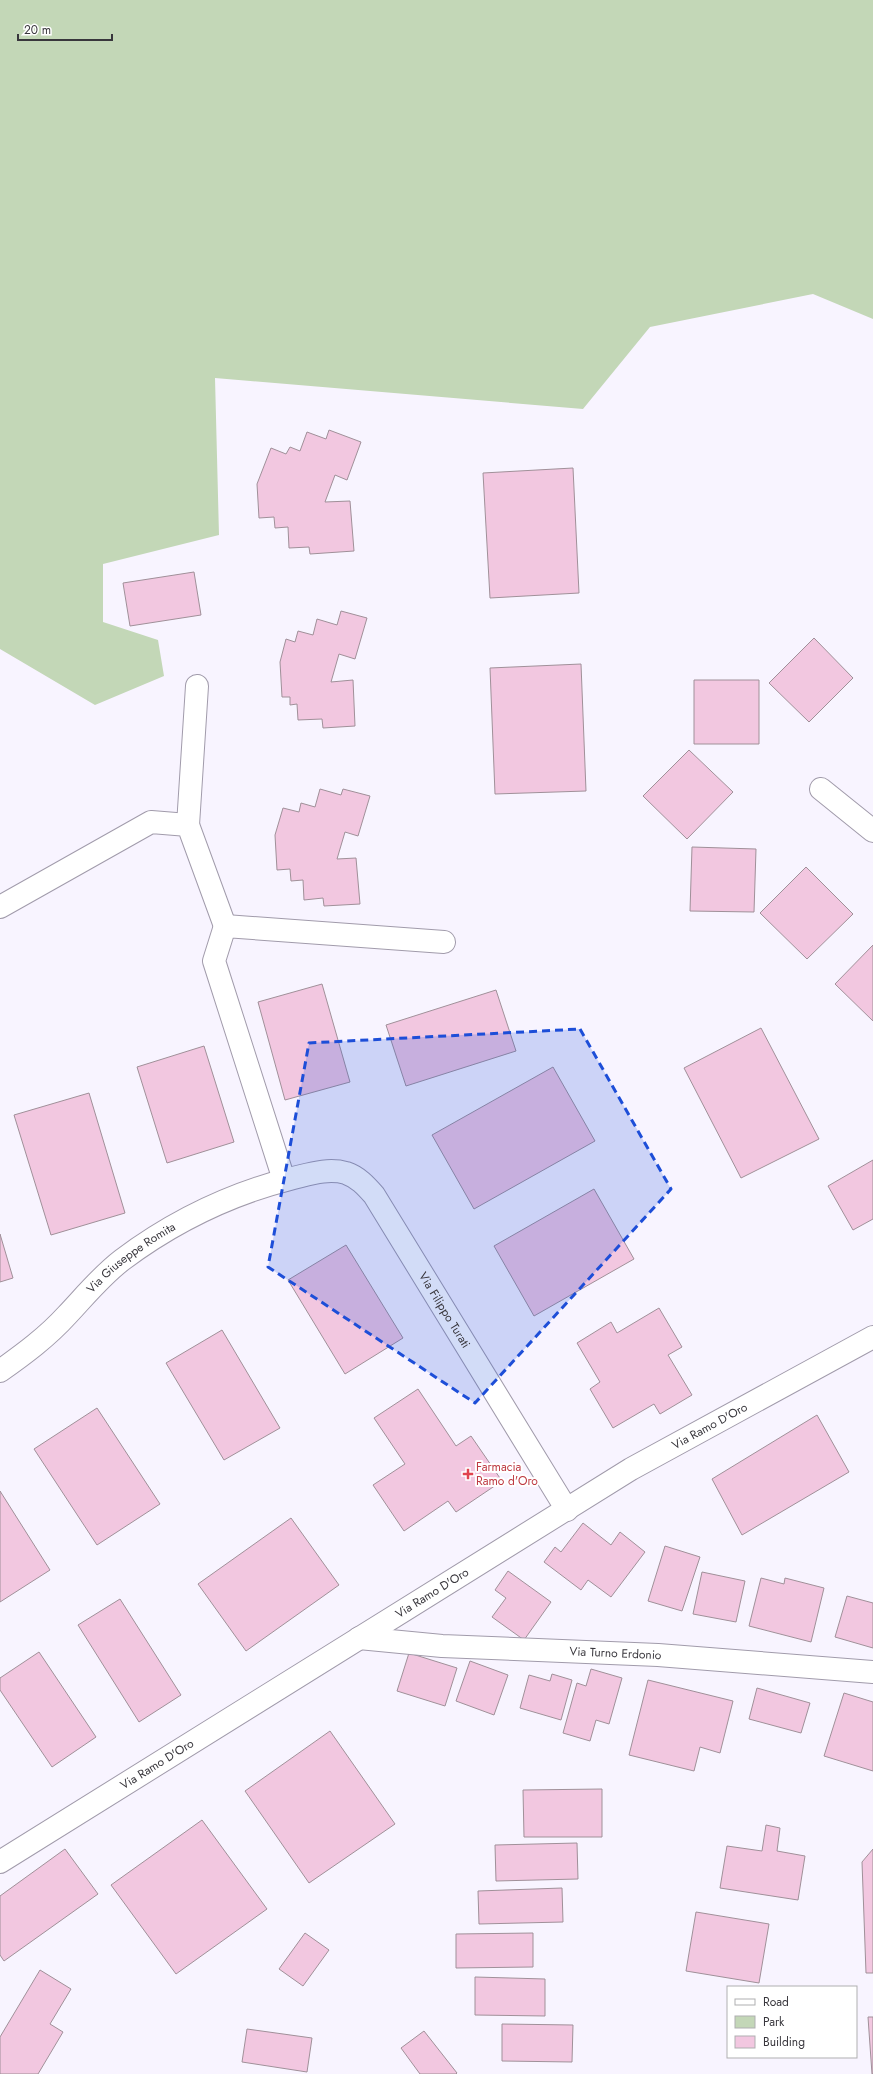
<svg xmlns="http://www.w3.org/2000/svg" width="873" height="2074" font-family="Jost,sans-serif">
  <rect width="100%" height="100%" fill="#f8f4ff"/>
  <path fill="#c3d7b7" d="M0 0H873V319L813 294 650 327 583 409 215 378 219 535 103 564V622L158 640 164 676 95 705 0 649Z"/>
  <path fill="#f2c7e0" stroke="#a09099" d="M329 430 361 442 347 480 335 475 325 502 350 501 354 551 310 554 309 547 289 548 288 527 275 528 274 517 259 518 257 484 271 448 286 454 290 447 300 451 307 432 326 439Z
    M573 468 579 593 490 598 483 473Z
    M194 572 201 615 130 626 123 583Z
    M341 611 367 618 355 659 339 654 331 682 353 680 355 726 323 728 322 719 298 720 297 704 290 705V697H282L280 662 286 639 295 642 298 631 313 635 317 619 337 625Z
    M814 638 853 678 809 722 769 683Z
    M581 664 586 791 495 794 490 668Z
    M694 680H759V744H694Z
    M689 750 733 792 687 839 643 796Z
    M320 789 341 795 343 789 370 796 358 836 345 832 337 859 356 858 360 904 324 906 323 898 304 900 303 880 291 881 290 869 277 870 275 835 283 808 299 812 301 803 315 807Z
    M692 847 756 849 754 912 690 911Z
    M806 867 853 914 807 959 760 913Z
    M873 945V1021L835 984Z
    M322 984 350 1082 285 1100 258 1002Z
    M496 990 516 1051 406 1086 386 1025Z
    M761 1028 819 1139 741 1178 684 1068Z
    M204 1046 234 1142 167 1163 137 1067Z
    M553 1067 595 1141 474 1209 432 1135Z
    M89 1093 125 1213 51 1235 14 1115Z
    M873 1160V1219L853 1230 828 1186Z
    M594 1189 634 1259 534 1316 494 1246Z
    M0 1234 13 1278 0 1282Z
    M346 1245 403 1338 345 1374 288 1280Z
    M659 1308 682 1347 668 1355 692 1395 660 1414 654 1404 613 1428 590 1389 600 1382 577 1343 611 1322 617 1333Z
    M222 1330 280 1428 224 1460 166 1363Z
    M418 1389 456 1446 471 1436 502 1481 456 1512 448 1501 404 1531 373 1485 405 1464 374 1418Z
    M97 1408 160 1504 97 1545 34 1449Z
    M817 1415 849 1472 742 1535 712 1479Z
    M0 1491 50 1570 0 1602Z
    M291 1518 339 1585 246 1651 198 1584Z
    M583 1523 611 1545 620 1532 645 1552 611 1597 588 1580 581 1590 544 1562 555 1547 561 1552Z
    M665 1546 700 1557 682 1611 648 1601Z
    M508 1571 551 1602 524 1640 492 1617 506 1598 495 1590Z
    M702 1572 745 1581 736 1622 693 1614Z
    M761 1578 784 1584 785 1578 824 1588 811 1642 749 1626Z
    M847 1596 873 1603V1648L835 1637Z
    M120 1599 181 1695 139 1722 78 1625Z
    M39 1652 96 1737 52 1767 0 1690V1678Z
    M409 1653 457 1668 445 1706 397 1691Z
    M470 1661 508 1675 494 1715 456 1701Z
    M591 1669 622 1678 609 1724 596 1720 590 1741 563 1733 577 1683 586 1686Z
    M552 1674 572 1680 561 1720 520 1708 529 1675 550 1681Z
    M648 1680 733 1701 720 1753 700 1747 694 1771 629 1755Z
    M757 1688 810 1703 801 1733 749 1719Z
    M844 1693 873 1702V1771L824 1756Z
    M330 1731 395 1824 309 1883 245 1791Z
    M602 1789V1837H524L523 1790Z
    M202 1820 267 1909 176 1974 111 1885Z
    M766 1825 780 1828 777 1851 805 1856 798 1900 720 1888 727 1846 762 1851Z
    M577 1843 578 1879 496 1881 495 1845Z
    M65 1849 98 1894 4 1961 0 1955V1896Z
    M873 1849V1973H866L862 1862Z
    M562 1888 563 1922 479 1924 478 1891Z
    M696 1912 769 1924 759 1983 686 1971Z
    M305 1933 329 1950 303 1986 279 1969Z
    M533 1933V1967L456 1968V1934Z
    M40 1970 71 1989 50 2024 63 2032 38 2074H0V2037Z
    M475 1977 545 1979V2016L475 2015Z
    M868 2017H873V2074H872Z
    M502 2024 573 2025 572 2062 502 2061Z
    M247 2029 312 2038 307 2072 242 2062Z
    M424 2031 457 2073 456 2074H420L401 2048Z"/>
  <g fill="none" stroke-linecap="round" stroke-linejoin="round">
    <g stroke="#a19bab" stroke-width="24">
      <g id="minor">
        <path d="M821 789 873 831"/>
        <path d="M188 825 197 686"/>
        <path d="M0 907 151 822 188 825 225 926"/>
        <path d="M284 1180 214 961 225 926 444 942"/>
        <path id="s1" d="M0 1371C24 1354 47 1337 67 1315 85 1296 101 1276 122 1260 174 1221 230 1194 293 1178 310 1174 328 1168 346 1173 358 1177 366 1186 374 1195L567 1510"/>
        <path id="s2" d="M359 1638 442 1646 658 1655 873 1672"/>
        <path id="s3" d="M0 1862 631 1469 873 1337"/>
      </g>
    </g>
    <use href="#minor" stroke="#fff" stroke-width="22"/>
  </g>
  <path fill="#1d4ed8" fill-opacity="0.2" stroke="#1d4ed8" stroke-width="3" stroke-dasharray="8 5" stroke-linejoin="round" d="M580 1029 671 1189 475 1403 268 1267 309 1043Z"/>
  <path fill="#e0444e" stroke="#fff" stroke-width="1.5" d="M466 1468h4v4h4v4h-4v4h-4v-4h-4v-4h4z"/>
  <g text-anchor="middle" stroke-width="4" stroke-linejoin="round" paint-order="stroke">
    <g font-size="12" fill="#38363c" stroke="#fff">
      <text dy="4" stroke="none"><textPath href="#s1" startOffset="174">Via Giuseppe Romita</textPath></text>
      <text dy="4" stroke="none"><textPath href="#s1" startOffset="581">Via Filippo Turati</textPath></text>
      <text dy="4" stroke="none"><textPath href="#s3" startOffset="833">Via Ramo D'Oro</textPath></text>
      <text dy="4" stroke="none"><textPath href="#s3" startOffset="509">Via Ramo D'Oro</textPath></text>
      <text dy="4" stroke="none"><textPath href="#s2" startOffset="257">Via Turno Erdonio</textPath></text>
      <text dy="4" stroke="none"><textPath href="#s3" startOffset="185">Via Ramo D'Oro</textPath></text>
    </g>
    <g font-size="12" fill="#be3a42" stroke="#fff" text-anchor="start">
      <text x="476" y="1471">Farmacia<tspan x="476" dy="14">Ramo d'Oro</tspan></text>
    </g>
  </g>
  <rect x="727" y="1986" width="130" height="72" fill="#ffffff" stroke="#afafb1"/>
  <rect x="735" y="1999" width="20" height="6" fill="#ffffff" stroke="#afafb1"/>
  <text x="763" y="2006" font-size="12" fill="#38363c">Road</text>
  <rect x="735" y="2016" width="20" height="12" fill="#c3d7b7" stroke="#afafb1"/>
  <text x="763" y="2026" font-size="12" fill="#38363c">Park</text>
  <rect x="735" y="2036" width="20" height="12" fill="#f2c7e0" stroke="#afafb1"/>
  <text x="763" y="2046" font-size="12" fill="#38363c">Building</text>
  <path d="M18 34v6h94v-6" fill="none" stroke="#38363c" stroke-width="2"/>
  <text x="24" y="34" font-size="12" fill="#38363c" stroke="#ffffff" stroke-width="3" paint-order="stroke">20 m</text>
</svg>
